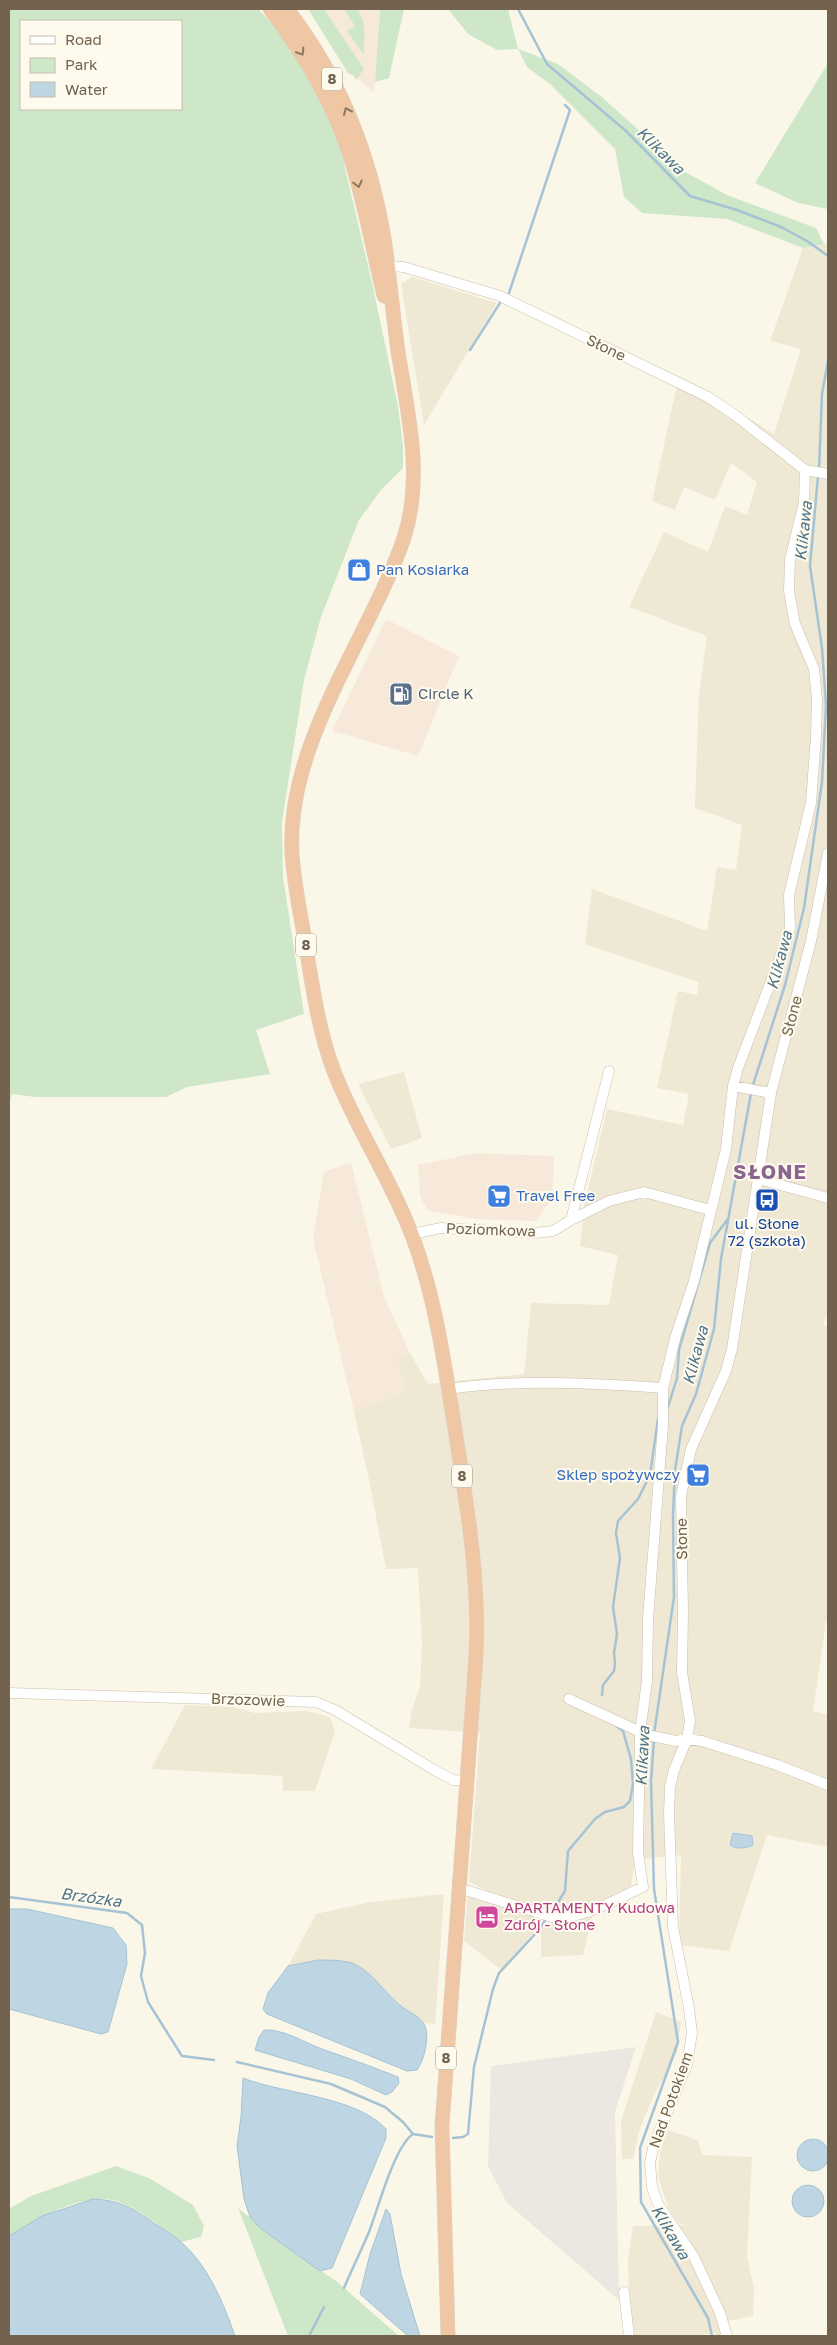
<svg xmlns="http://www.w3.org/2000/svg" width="837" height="2345" font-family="'Golos Text',sans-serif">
  <rect width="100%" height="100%" fill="#fbf7e8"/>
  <path fill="#efe8d4" d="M828 243V1314L823 1324 828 1326V1621H826L813 1711 828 1715V1847L767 1835 729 1951 679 1945 681 1855 635 1860 631 1889 581 1911 554 1912 489 1892 469 1882 480 1733 409 1728 412 1710 420 1686 422 1644 418 1568 386 1569 369 1480 354 1411 405 1392 397 1358 410 1353 428 1384 524 1374 531 1303 609 1305 618 1255 580 1246 584 1206 607 1109 683 1125 689 1094 657 1088 678 991 697 995 699 982 585 944 592 889 707 931 717 867 736 870 742 825 695 808 699 693 707 636 629 607 664 532 708 552 725 506 747 515 757 482 731 463 715 500 684 487 675 510 652 501 678 380 710 394 774 434 801 349 770 341 803 248Z
    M412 277 497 303 424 425 401 284Z
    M404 1072 422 1138 391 1149 358 1084Z
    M185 1705 233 1707 255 1713 306 1711 330 1717 335 1732 315 1791H283L282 1776 151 1769Z
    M432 1895H444L435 2024 424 2023 400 2005 381 1985 350 1963 318 1960 288 1966 316 1914 366 1903Z
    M468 1895 539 1917 534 1934 503 1971 464 1941Z
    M593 1913 583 1955 541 1957V1926Z
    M656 2012 681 2022 677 2053 654 2095 640 2128 633 2159H622L621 2121Z
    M667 2130 698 2140 702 2155 752 2157 747 2256 754 2289 753 2316 728 2321 733 2336H717L716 2333 693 2336H630L628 2259 633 2226 685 2225 676 2221 668 2208 658 2176 660 2152Z"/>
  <path fill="#f7e9da" d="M310 9H380L374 93 350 72Z
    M386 619 459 656 418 756 332 731Z
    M476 1153 554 1156 552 1199 536 1221 475 1219 427 1210 420 1196 418 1165Z
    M351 1162 384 1297 410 1353 397 1358 405 1392 354 1411 313 1239 324 1172Z"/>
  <path fill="#ece8e1" d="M636 2047 615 2112 619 2300 507 2203 488 2166 491 2066Z"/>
  <path fill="#cee7c8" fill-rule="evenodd" d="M9 9H258L280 32 317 89 338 138 373 287 398 406 403 446V468L381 490 359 520 321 617 304 680 282 822 283 877 304 1014 256 1030 270 1074 187 1087 166 1097H35L12 1094 9 1104ZM21 21H181V109H21Z
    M308 9H324L364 69 356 80 354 76 348 73Z
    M344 9H357C367 22 364 39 364 55L347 31 355 26Z
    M380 9H404L389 78 375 82Z
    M448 9H508L518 49 558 64 603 98 685 172 727 195 816 228 824 244 803 248 727 219 642 213 624 197 615 149 551 85 527 67 518 49 497 50 468 34Z
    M828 63V209L798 203 755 183Z
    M116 2166 149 2178 193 2205 204 2226 201 2237 181 2242C162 2229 134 2204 112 2200 79 2194 36 2220 9 2236V2209L31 2196Z
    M238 2208 293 2252 336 2281 399 2336H288Z"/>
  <path fill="#bed6e3" stroke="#a5c3d4" d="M733 1833 752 1836 753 1845C747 1848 737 1850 730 1845Z
    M9 1909H27L113 1928 126 1945 127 1964 108 2032 101 2034 9 2009Z
    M318 1960C328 1960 342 1960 352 1963 372 1971 385 1993 401 2006 409 2012 421 2017 425 2026 430 2036 424 2061 417 2070L407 2071 267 2014 263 2009 268 1993 288 1966Z
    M264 2030C284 2029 303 2042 322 2049 348 2058 373 2067 398 2077L399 2083 392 2092 386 2095 351 2079 255 2050 259 2037Z
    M243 2078C283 2094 356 2096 386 2129V2138L332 2268 320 2271 260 2228 250 2217 244 2199 237 2146 241 2117Z
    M797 2155a16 16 0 1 1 32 0a16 16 0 1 1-32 0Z
    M792 2201a16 16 0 1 1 32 0a16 16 0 1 1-32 0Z
    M93 2199C120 2200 133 2208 155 2224 163 2229 173 2235 180 2241 208 2265 223 2302 235 2336H9V2236L42 2216Z
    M386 2209 390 2214 401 2274 420 2336H408L360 2294 370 2254Z"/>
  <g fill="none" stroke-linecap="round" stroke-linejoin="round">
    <path stroke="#a5c3d4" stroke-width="2.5" d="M518 9 547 64 626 131 690 196 737 210 781 227 807 241 828 256
      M509 293 570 110 565 105
      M470 350 500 303
      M819 470 822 394 828 361
      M752 1088 785 985 804 908 822 782 826 705 822 648 810 566 818 476
      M667 1410 677 1378 679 1350 710 1243 727 1220
      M602 1695 603 1685 614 1671 615 1664 614 1653 617 1634 613 1607 620 1558 616 1533 618 1521 638 1499 650 1475 658 1419
      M654 1734 674 1597 673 1515 675 1470 682 1426 696 1394 714 1329 721 1259 751 1093
      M654 1740 651 1782 654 1889 678 2042 640 2148 641 2202 708 2318 712 2336
      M9 1897 127 1913 142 1925 145 1953 141 1976 148 2002 182 2056 214 2060
      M553 1910 565 1891 568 1851 595 1819 605 1812 624 1807 630 1801 633 1784 631 1759 623 1731 615 1725
      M237 2062 331 2084 385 2107 403 2122 413 2134
      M453 2138 463 2137 468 2134 474 2067 493 1989 499 1973 538 1931 546 1919
      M344 2288C352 2269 361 2251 369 2232 378 2209 394 2147 413 2134L432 2137
      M309 2336 324 2307"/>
    <g stroke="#c9bfac" stroke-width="11">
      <path id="minor" d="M388 266 404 267 500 296 708 397 735 415 805 470
        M805 470 828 474
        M733 1086 771 1093
        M759 1179 828 1198
        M571 1220 609 1071
        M412 1234 441 1228 535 1233 553 1231 571 1220 609 1201 644 1192 710 1210
        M448 1389C519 1379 592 1383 663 1388
        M9 1693 316 1702 335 1710 436 1771 453 1780 467 1781
        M569 1699 647 1735 676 1741 687 1739 702 1741 777 1765 828 1785
        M459 1888 552 1917C583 1920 614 1900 643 1887L638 1853 640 1732 647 1681 648 1619 663 1425V1388L676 1335 694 1281 726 1149 733 1086 738 1068 787 939 790 928 789 895 811 803 816 736 817 699 814 669 795 624 789 591 790 560 804 502 805 470
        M624 2292 629 2336
        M727 2336 720 2313 694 2257 658 2204 652 2187 650 2163 654 2144 687 2065 692 2033 689 2008 673 1927 669 1813 670 1787 674 1770 687 1739 690 1721 682 1672 683 1613 681 1496 691 1449 726 1371 732 1349 771 1093 811 941 828 853"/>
    </g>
    <g stroke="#dbd6d1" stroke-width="15">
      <path id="highway" d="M270 9C305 55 334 104 351 159 365 204 373 251 384 296
        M287 9C339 76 370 154 384 238 390 277 393 318 399 358 409 417 423 479 404 538 369 639 286 743 292 853 294 885 301 916 306 947 313 990 319 1033 335 1074 357 1130 392 1181 413 1238 435 1297 444 1361 454 1423 466 1501 480 1577 476 1656L442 2126 448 2336"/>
    </g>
    <use href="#minor" stroke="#fff" stroke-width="10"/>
    <use href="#highway" stroke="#efc7a5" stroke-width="14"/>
  </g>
  <defs><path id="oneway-chevron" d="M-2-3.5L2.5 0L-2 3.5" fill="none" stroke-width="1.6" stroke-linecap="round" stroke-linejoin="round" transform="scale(1.25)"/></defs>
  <g stroke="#8c775f">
    <use href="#oneway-chevron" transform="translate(301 52) rotate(58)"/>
    <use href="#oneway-chevron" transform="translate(347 111) rotate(-114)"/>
    <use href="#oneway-chevron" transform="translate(358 184) rotate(76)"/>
  </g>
  <defs>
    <g id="shop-square" transform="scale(1.25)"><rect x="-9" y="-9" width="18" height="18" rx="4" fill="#3f7fe0" stroke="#fefbee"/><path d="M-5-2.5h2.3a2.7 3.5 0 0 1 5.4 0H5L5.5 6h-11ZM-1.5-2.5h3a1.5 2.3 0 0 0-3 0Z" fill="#fff"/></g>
    <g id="fuel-square" transform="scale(1.25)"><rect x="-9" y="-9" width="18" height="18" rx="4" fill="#5c6f8a" stroke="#fefbee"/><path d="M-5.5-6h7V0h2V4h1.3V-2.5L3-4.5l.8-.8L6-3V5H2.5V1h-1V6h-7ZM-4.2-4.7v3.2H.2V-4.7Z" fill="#fff"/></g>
    <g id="supermarket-square" transform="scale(1.25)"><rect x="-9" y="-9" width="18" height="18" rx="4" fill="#3f7fe0" stroke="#fefbee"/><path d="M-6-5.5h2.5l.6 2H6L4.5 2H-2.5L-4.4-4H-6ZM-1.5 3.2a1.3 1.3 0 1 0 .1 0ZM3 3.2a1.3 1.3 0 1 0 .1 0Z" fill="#fff"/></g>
    <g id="bus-square" transform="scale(1.25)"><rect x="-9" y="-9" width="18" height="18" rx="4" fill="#1a4fb4" stroke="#fefbee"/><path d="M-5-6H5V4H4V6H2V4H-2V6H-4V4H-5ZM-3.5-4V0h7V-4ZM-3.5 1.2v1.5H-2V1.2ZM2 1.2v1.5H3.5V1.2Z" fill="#fff"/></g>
    <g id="hotel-square" transform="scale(1.25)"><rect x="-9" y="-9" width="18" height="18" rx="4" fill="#d1479c" stroke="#fefbee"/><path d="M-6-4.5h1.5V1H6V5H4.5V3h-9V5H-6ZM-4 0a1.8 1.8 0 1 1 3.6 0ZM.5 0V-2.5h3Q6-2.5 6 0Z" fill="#fff"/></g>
  </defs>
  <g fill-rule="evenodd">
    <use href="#shop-square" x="359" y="570"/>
    <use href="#fuel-square" x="401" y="694"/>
    <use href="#supermarket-square" x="499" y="1196"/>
    <use href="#bus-square" x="767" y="1200"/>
    <use href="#supermarket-square" x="698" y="1475"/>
    <use href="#hotel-square" x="487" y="1917"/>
  </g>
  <g text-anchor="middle" stroke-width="4" stroke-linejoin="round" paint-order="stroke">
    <g fill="#fefbee" stroke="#9d917e" stroke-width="1">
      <rect x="322" y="67.5" width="20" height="23" rx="4"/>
      <rect x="296" y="933.5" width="20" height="23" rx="4"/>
      <rect x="452" y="1464.5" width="20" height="23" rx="4"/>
      <rect x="436" y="2046.5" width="20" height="23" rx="4"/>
    </g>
    <g font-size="14" font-weight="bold" fill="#73634e">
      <text x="332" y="84">8</text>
      <text x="306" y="950">8</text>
      <text x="462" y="1481">8</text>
      <text x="446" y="2063">8</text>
    </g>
    <g font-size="15" fill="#73634e" stroke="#fefbee">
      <text transform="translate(606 348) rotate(26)" y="5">Słone</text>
      <text transform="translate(792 1016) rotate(-75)" y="5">Słone</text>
      <text transform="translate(491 1230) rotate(2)" y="5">Poziomkowa</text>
      <text transform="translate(682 1539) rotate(-91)" y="5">Słone</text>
      <text transform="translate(248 1700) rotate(2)" y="5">Brzozowie</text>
      <text transform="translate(671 2100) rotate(-70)" y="5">Nad Potokiem</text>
    </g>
    <g font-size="15" fill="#366cbe" stroke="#fefbee" text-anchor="start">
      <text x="376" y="575">Pan Kosiarka</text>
      <text x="516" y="1201">Travel Free</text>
      <text x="680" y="1480" text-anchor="end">Sklep spożywczy</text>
    </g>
    <g font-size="15" fill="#4e5e75" stroke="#fefbee" text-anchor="start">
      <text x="418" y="699">Circle K</text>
    </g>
    <g font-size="15" fill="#164399" stroke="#fefbee">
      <text x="767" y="1229">ul. Słone<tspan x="767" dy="17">72 (szkoła)</tspan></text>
    </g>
    <g font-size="15" fill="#b23c85" stroke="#fefbee" text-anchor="start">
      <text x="504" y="1913">APARTAMENTY Kudowa<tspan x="504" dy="17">Zdrój - Słone</tspan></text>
    </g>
    <g font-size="16" font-style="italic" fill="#4d748a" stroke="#fefbee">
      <text transform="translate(661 150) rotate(45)" y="6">Klikawa</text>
      <text transform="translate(803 531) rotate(-84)" y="6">Klikawa</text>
      <text transform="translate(779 960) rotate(-75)" y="6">Klikawa</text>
      <text transform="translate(695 1355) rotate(-75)" y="6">Klikawa</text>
      <text transform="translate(642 1756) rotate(-87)" y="6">Klikawa</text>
      <text transform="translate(91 1897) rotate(8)" y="6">Brzózka</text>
      <text transform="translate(671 2232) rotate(60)" y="6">Klikawa</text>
    </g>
    <g font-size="20" font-weight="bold" letter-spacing="1" fill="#8a668e" stroke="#fefbee">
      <text x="770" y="1179">SŁONE</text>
    </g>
  </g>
  <rect width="837" height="2345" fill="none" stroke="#73634e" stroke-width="20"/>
  <rect x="20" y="20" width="162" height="90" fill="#fefbee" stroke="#c6beae"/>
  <rect x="30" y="36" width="25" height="8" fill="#ffffff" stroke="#c6beae"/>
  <text x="65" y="45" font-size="15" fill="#73634e">Road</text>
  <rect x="30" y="58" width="25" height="15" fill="#cee7c8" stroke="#c6beae"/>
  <text x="65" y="70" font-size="15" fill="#73634e">Park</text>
  <rect x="30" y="82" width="25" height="15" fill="#bed6e3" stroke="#c6beae"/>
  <text x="65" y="95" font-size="15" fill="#73634e">Water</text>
</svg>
